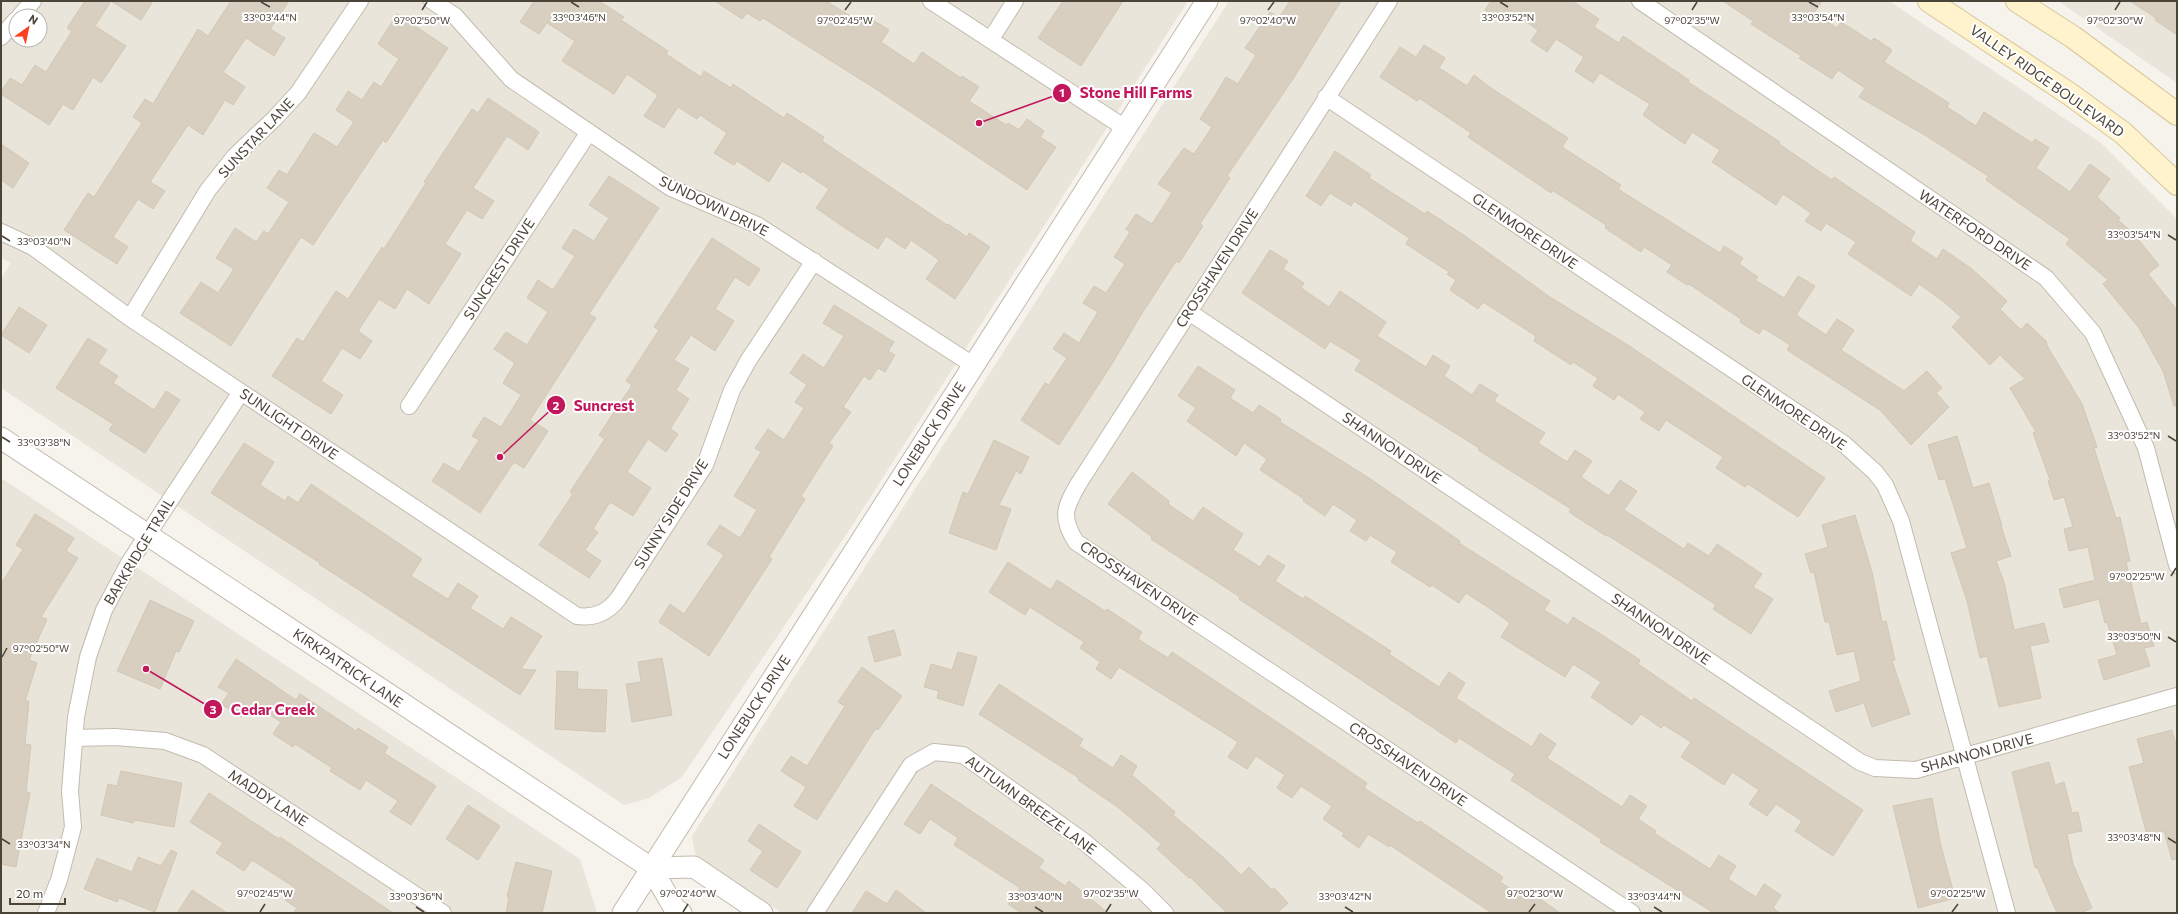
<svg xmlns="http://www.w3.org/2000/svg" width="2178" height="914" font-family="Commissioner,sans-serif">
  <rect width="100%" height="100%" fill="#f6f3ec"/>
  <path fill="#eae5da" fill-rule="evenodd" d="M1 1H1188L852 526 682 777 649 798 624 805 1 388V279L11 263 1 258ZM16 16H40V40H16Z
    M1229 1H1889L2101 143 2177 219V913H782L732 879 696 860 692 836Z
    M2058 1H2177V83Z
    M1 478 580 859 597 913H1Z"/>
  <path fill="#d8cfc1" stroke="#d3c7b4" d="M85 1H153L141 20 111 1 95 26 126 46 101 83 93 77 73 110 63 104 49 125 1 94V92L10 78 22 85 35 65 46 72 72 31 67 28Z
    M231 1H289L270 29 285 38 274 56 246 38 223 72 245 87 233 105 225 100 203 135 188 125 150 182 165 191 153 209 138 199 113 237 128 247 117 264 64 230 88 193 94 197 142 123 133 117 145 99 153 104 198 29 208 36Z
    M534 1H599L624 17 621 20 668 51 666 54 701 77 704 71 731 88 733 84 784 118 787 113 824 137 822 141 947 225 948 224 967 237 969 233 990 247 955 299 926 279 939 260 911 240 905 249 886 236 878 249 845 228 816 208 829 189 802 171 801 173 782 161 769 182 737 161 734 165 714 153 727 133 700 115 697 119 678 107 664 128 644 116 658 95 627 74 614 94 562 61 575 41 547 23 539 34 520 22Z
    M715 1H826L867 26 871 19 889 30 881 42 914 64 922 52 961 78 962 76 979 87 969 101 1006 125 1008 123 1019 130 1027 119 1044 131 1040 137 1056 147 1027 190 879 91 763 18 760 21 747 13 742 19Z
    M1063 1H1123L1081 66 1038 38Z
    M1290 1H1341L1293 79 1227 176 1230 178 1200 224 1203 226 1179 263 1176 261 1141 315 1112 364 1059 445 1021 420 1045 383 1049 385 1067 358 1053 349 1064 333 1079 343 1098 312 1083 303 1094 286 1106 293 1125 264 1114 257 1130 232 1126 229 1136 214 1152 224 1172 193 1158 184 1184 148 1194 154 1212 127 1200 119 1216 94 1226 77 1238 84 1256 55 1245 48 1270 12 1279 18Z
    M1491 1H1572L1599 19 1594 27 1619 43 1623 36 1689 80 1688 82 1780 142 1779 144 1832 180 1834 177 1915 232 1910 241 1937 259 1943 249 1972 269 2007 301 2000 309 2021 330 2027 323 2047 342 2046 344 2082 404 2097 447 2094 448 2116 518 2120 517 2130 561 2126 562 2141 624 2147 622 2154 646 2144 648 2150 666 2104 680 2098 660 2117 655 2107 622 2105 623 2099 599 2064 608 2059 589 2095 580 2088 547 2069 551 2064 529 2073 527 2064 497 2054 500 2048 481 2050 480 2033 433 2036 432 2010 388 2025 379 2000 355 1990 365 1952 327 1961 317 1944 302 1919 284 1911 296 1848 254 1856 242 1826 223 1821 231 1805 221 1811 213 1783 194 1776 205 1712 162 1720 150 1692 132 1685 144 1667 132 1643 115 1650 104 1600 73 1593 83 1575 71 1584 57 1556 39 1547 52 1531 41 1538 30 1510 11 1503 22 1485 10Z
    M1723 1H1822L1814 13 1837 28 1841 22 1871 41 1874 38 1892 50 1884 62 1949 103 1947 107 1976 126 1984 112 2032 143 2035 139 2049 148 2036 168 2070 192 2090 164 2110 179 2097 197 2120 218 2118 220 2132 232 2159 265 2148 274 2177 310V406H2174L2163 371 2139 328 2103 284 2108 280 2066 244 2070 239 1986 180 1988 176 1928 137 1859 97 1865 88 1838 70 1832 79 1799 58 1801 56 1751 24 1753 21Z
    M2130 1H2177V35L2155 20 2156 18Z
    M397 14 448 48 386 143 383 140 313 245 301 237 231 346 180 313 201 282 218 293 234 269 216 258 235 228 256 242 264 231 268 234 289 202 267 188 279 170 287 175 314 133 337 147 354 122 336 110 348 91 362 100 374 82 381 87 399 59 378 44Z
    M1424 45 1445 58 1439 68 1467 86 1474 75 1491 88 1568 138 1562 147 1621 185 1618 189 1720 253 1724 246 1743 258 1739 264 1758 277 1755 280 1784 298 1798 276 1815 286 1796 315 1826 335 1837 319 1854 330 1841 350 1904 391 1927 371 1942 388 1936 393 1949 407 1911 445 1880 410 1787 350 1790 345 1763 328 1759 334 1740 322 1741 319 1689 284 1687 285 1667 272 1672 265 1644 247 1641 252 1605 228 1606 225 1552 190 1551 193 1468 137 1471 133 1419 98 1417 101 1380 77 1400 47 1416 57Z
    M488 98 539 132 528 150 507 136 473 188 494 201 482 219 467 210 445 244 461 254 429 304 407 289 395 309 379 299 358 331 372 341 360 359 342 348 321 381 343 395 331 414 272 376 297 338 303 342 336 291 348 299 382 247 384 249 426 183 424 182 472 109 478 113Z
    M1 144 29 163 13 188 1 180Z
    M1335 151 1371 175 1369 178 1425 214 1427 211 1465 236 1550 297 1631 347 1825 478 1798 517 1748 484 1745 487 1716 468 1723 457 1666 420 1659 431 1640 419 1645 412 1618 394 1614 400 1593 386 1598 378 1573 362 1571 365 1534 341 1536 336 1483 302 1478 309 1450 290 1456 280 1447 274 1449 272 1406 244 1409 238 1354 201 1351 206 1330 193 1321 206 1306 196Z
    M609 176 659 208 589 314 596 318 530 420 548 431 524 468 514 462 480 513 432 481 444 463 459 472 479 440 472 436 484 417 501 427 521 395 503 383 515 363 494 349 506 332 527 345 548 312 527 298 538 280 553 290 575 256 562 248 574 229 594 241 609 218 589 205Z
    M712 238 760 269 749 286 735 277 715 309 734 321 715 351 691 335 674 360 689 369 676 390 689 399 670 429 678 434 666 452 648 439 627 472 651 488 633 516 610 502 593 529 598 532 585 550 601 561 589 578 539 545 573 494 570 492 605 439 599 435 632 385 626 381 659 330 654 327Z
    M1270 250 1288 261 1283 269 1304 283 1301 288 1329 307 1340 291 1386 322 1377 336 1426 367 1433 355 1450 366 1444 376 1472 395 1480 384 1498 395 1494 401 1545 433 1538 443 1567 462 1575 450 1592 461 1581 477 1609 496 1620 480 1637 491 1624 510 1684 549 1688 543 1709 556 1717 544 1762 574 1753 587 1773 599 1751 634 1713 609 1716 605 1661 569 1607 535 1606 536 1569 512 1571 509 1478 450 1479 448 1355 370 1361 360 1330 341 1325 349 1242 293Z
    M834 305 894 342 888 351 895 355 885 372 878 368 870 380 864 376 843 407 851 412 829 443 833 446 801 496 805 499 769 557 772 559 709 656 659 622 670 604 684 614 724 555 707 544 720 525 740 538 757 510 734 496 761 452 755 448 768 429 784 440 804 408 795 402 807 385 790 373 803 354 824 368 844 336 823 323Z
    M19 307 47 325 29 353 1 335Z
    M88 338 107 350 98 363 118 376 113 383 154 410 166 391 180 400 145 453 109 430 113 424 56 388Z
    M1198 366 1235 390 1230 398 1253 413 1259 405 1281 419 1280 422 1369 478 1460 541 1459 543 1550 601 1544 610 1568 625 1573 617 1602 635 1640 660 1638 664 1692 701 1694 698 1863 810 1833 856 1795 831 1802 821 1776 804 1767 816 1749 804 1759 790 1732 772 1724 785 1681 757 1691 742 1664 725 1661 728 1641 714 1632 725 1591 697 1601 682 1573 664 1565 677 1501 637 1510 623 1492 610 1466 593 1459 603 1432 585 1430 587 1391 562 1397 552 1370 535 1366 541 1350 531 1357 520 1333 504 1325 516 1303 501 1304 499 1260 470 1267 459 1244 443 1236 456 1187 421 1196 408 1178 396Z
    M1957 436 1973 488 1989 483 2002 526H2001L2011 556 1996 561 2004 582 2014 630 2044 623 2049 642 2030 646 2041 698 1999 707 1987 656 1980 658 1967 601 1951 553 1967 548 1945 479 1939 480 1928 445Z
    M994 440 1029 457 1021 474 1016 471 999 505 1011 509 996 550 949 533 963 492 968 494Z
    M244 443 274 462 260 485 285 501 288 496 298 503 311 484 422 559 411 576 448 599 458 583 478 596 470 608 503 629 511 617 542 636 521 669 536 670 520 695 319 564 320 563 211 493Z
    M1132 472 1169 501 1168 504 1193 521 1203 507 1243 534 1233 550 1260 567 1268 555 1285 566 1275 581 1303 599 1305 596 1391 651 1389 654 1439 687 1449 672 1465 683 1456 698 1486 718 1532 747 1540 733 1556 744 1547 758 1622 807 1630 795 1647 806 1638 819 1656 831 1654 833 1710 869 1719 855 1736 866 1728 879 1756 897 1764 884 1781 895 1773 908 1780 913H1714L1600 842 1601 839 1511 780 1515 774 1459 738 1456 743 1239 599 1240 597 1151 539 1152 537 1108 504Z
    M35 514 74 538 66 551 78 558 41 617 47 619 29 660 37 663 25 701H29L25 744 31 745 26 792 30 793 16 867 1 864V584L23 549 16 545Z
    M1855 515 1872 572 1882 622 1886 621 1895 660 1892 661 1910 714 1872 727 1864 703 1836 712 1829 691 1861 681 1854 651 1837 655 1829 622H1825L1814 572 1811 573 1805 554 1828 547 1822 525Z
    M1008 562 1051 590 1057 580 1105 611 1107 609 1142 632 1138 639 1168 658 1172 652 1277 722 1367 783 1364 788 1418 823 1420 821 1503 877 1500 882 1524 898 1529 891 1560 913H1492L1390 845 1389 847 1368 834 1359 848 1342 836 1344 833 1323 819 1332 806 1301 786 1292 798 1277 788 1285 775 1256 756 1247 769 1228 757 1238 742 1119 667 1111 679 1096 669 1100 662 1080 648 1084 642 1030 607 1025 615 989 592Z
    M150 600 194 621 179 652 176 651 160 689 117 671Z
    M894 630 901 655 875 662 868 637Z
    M958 652 977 657 963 706 937 698 939 691 924 687 931 664 952 670Z
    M662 658 672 715 632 722 626 684 641 682 638 662Z
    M236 659 296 700 300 694 356 731 358 728 388 747 384 753 436 786 411 825 390 812 398 801 366 780 360 790 330 771 332 768 295 744 293 747 273 734 281 722 251 703 241 717 221 704 229 693 218 687Z
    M862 667 902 696 878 730 876 728 817 820 794 806 806 787 781 771 791 756 807 766 845 706 838 702Z
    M557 671 578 672 577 689 607 690 605 732 555 729Z
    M999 684 1083 739 1079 746 1113 768 1121 755 1137 766 1132 775 1175 812 1173 815 1224 858 1241 875 1249 867 1272 890 1274 888 1288 903 1277 913H1227L1190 877 1189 878 1157 849 1161 844 1119 808 1078 780 1079 778 979 714Z
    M2172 730 2177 748V859L2172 860 2164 831 2147 835 2129 767 2144 763 2137 739Z
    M2049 762 2055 785 2064 782 2072 813 2078 812 2082 831 2067 834 2073 864 2092 908 2081 913H2057L2037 867 2035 868 2012 772Z
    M121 771 182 783 174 827 134 820 133 823 101 815 108 784 117 786Z
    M931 784 1044 860 1039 868 1065 886 1069 881 1108 913H1021L1008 904 1020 888 954 845 958 838 930 819 920 834 904 824Z
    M209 793 279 839 280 837 393 913H293L297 908 285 900 294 887 252 860 244 871 216 853 223 843 190 822Z
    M1932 798 1940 842 1955 898 1918 908 1893 806Z
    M468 805 500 826 478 860 446 839Z
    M759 824 801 852 777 888 750 870 763 851 748 841Z
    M171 850 177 853 155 912 119 898 117 902 84 889 97 858 132 872 138 857 161 866Z
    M516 862 552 871 542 913H506L509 897 507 896Z
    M192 890 227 913H177Z
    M896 890 926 913H852L866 891 887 904Z"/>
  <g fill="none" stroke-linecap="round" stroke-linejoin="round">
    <g stroke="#c2bbae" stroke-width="18">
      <path id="minor" d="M432 1 455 16 511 79 671 188 757 225 973 365
        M931 1 1125 128
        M1389 1 1079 483C1065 507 1060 517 1076 542L1632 913
        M1640 1 2046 278 2093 333 2146 448 2177 565
        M20 16 33 1
        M1 37 16 20
        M991 39 1015 1
        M1326 97 1844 444 1875 472 1885 485 1901 521 2007 913
        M1 232 33 247 130 318 577 616C595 618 607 613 618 599L705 465 732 390 748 361 814 261
        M1189 312 1860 762 1875 768 1916 770 2177 696
        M130 318 208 190 235 156 275 118 298 93 360 1
        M409 406 589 132
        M74 738 115 737 165 741 203 755 443 913
        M46 913 59 880 73 827 70 791 76 717 88 657 104 610 129 563 241 392
        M815 913 911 765 934 752 963 755 1082 840 1143 891 1165 913"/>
    </g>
    <g stroke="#c2bbae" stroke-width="23">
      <path id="tertiary" d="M1 438 651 868 675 909 681 913
        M651 868 694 867 762 913
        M623 913 1207 1"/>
    </g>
    <g stroke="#d6c79b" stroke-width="24">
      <path id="secondary" d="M1929 1 2071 95 2123 133 2177 184
        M2017 1 2073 37 2177 114"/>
    </g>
    <use href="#minor" stroke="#fff" stroke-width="16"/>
    <use href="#tertiary" stroke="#fff" stroke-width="21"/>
    <use href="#secondary" stroke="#fff3cd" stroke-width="22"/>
  </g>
  <path fill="none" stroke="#4b4439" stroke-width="1.5" d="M261 2 270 7M571 2 579 7M1500 2 1508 7M1809 2 1818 7M422 10 427 2M845 10 851 2M1268 10 1274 2M1692 10 1697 2M2115 10 2120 2M2168 235 2176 240M2 236 10 241M2168 436 2176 441M2 437 10 442M2171 576 2176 568M2168 637 2176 642M2 657 7 648M2168 838 2176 843M2 839 10 844M416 907 424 912M1035 907 1043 912M1345 907 1353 912M1654 907 1662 912M260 912 265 904M683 912 688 904M1106 912 1111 904M1529 912 1535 904M1952 912 1958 904"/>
  <g text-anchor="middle" stroke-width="4" stroke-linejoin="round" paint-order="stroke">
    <g font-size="14" fill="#4b4439" stroke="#fff">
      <text transform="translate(2047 81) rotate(35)" y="5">VALLEY RIDGE BOULEVARD</text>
      <text transform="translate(256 138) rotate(-47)" y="5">SUNSTAR LANE</text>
      <text transform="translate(714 206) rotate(26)" y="5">SUNDOWN DRIVE</text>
      <text transform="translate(1975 230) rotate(34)" y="5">WATERFORD DRIVE</text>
      <text transform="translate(1525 231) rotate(34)" y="5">GLENMORE DRIVE</text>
      <text transform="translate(1217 268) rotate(-57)" y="5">CROSSHAVEN DRIVE</text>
      <text transform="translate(499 269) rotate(-57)" y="5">SUNCREST DRIVE</text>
      <text transform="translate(1794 412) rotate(34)" y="5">GLENMORE DRIVE</text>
      <text transform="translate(289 424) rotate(34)" y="5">SUNLIGHT DRIVE</text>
      <text transform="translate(929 434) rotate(-57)" y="5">LONEBUCK DRIVE</text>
      <text transform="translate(1392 448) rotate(34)" y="5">SHANNON DRIVE</text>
      <text transform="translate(671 514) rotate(-58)" y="5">SUNNY SIDE DRIVE</text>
      <text transform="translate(139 551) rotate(-59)" y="5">BARKRIDGE TRAIL</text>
      <text transform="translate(1139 583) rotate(34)" y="5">CROSSHAVEN DRIVE</text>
      <text transform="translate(1661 629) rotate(34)" y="5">SHANNON DRIVE</text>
      <text transform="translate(348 668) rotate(34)" y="5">KIRKPATRICK LANE</text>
      <text transform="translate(754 707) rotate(-57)" y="5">LONEBUCK DRIVE</text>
      <text transform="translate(1977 753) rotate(-15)" y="5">SHANNON DRIVE</text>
      <text transform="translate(1408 764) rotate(34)" y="5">CROSSHAVEN DRIVE</text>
      <text transform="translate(268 798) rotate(33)" y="5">MADDY LANE</text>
      <text transform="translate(1031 805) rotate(36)" y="5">AUTUMN BREEZE LANE</text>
    </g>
  </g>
  <g font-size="10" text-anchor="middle" fill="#4b4439" stroke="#fff" stroke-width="4" stroke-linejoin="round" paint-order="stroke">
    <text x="270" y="21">33°03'44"N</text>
    <text x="579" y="21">33°03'46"N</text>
    <text x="1508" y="21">33°03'52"N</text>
    <text x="1818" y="21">33°03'54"N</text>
    <text x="845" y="24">97°02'45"W</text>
    <text x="1268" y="24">97°02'40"W</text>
    <text x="1692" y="24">97°02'35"W</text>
    <text x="2115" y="24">97°02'30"W</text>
    <text x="422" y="24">97°02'50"W</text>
    <text x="2134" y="238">33°03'54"N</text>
    <text x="44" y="245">33°03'40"N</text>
    <text x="2134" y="439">33°03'52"N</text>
    <text x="44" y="446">33°03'38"N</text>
    <text x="2137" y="580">97°02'25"W</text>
    <text x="2134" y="640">33°03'50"N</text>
    <text x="41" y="652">97°02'50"W</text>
    <text x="2134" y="841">33°03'48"N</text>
    <text x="44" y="848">33°03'34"N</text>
    <text x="265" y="897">97°02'45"W</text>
    <text x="688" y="897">97°02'40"W</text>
    <text x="1111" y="897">97°02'35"W</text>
    <text x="1535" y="897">97°02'30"W</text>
    <text x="1958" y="897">97°02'25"W</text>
    <text x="416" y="900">33°03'36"N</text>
    <text x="1035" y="900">33°03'40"N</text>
    <text x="1345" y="900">33°03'42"N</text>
    <text x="1654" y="900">33°03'44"N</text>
  </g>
  <path fill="none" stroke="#c2185b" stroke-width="1.5" d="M979 123L1062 93M500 457L556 405M146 669L213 709"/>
  <g fill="#c2185b" stroke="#fff" stroke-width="1.5">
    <circle cx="979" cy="123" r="4"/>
    <circle cx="500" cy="457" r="4"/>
    <circle cx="146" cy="669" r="4"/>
    <circle cx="1062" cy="93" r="10"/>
    <circle cx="556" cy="405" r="10"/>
    <circle cx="213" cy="709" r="10"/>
  </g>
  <g font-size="12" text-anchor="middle" font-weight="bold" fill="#fff">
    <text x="1062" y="97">1</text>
    <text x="556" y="410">2</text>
    <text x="213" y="714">3</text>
  </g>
  <g font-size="15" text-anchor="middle" font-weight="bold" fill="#c2185b" stroke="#fff" stroke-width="4" stroke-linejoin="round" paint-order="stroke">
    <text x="1136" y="98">Stone Hill Farms</text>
    <text x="604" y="411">Suncrest</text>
    <text x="273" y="715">Cedar Creek</text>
  </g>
  <rect width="2178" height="914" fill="none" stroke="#4b4439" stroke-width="4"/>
  <g transform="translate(28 28) rotate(33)"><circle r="19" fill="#ffffff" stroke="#b7b4b0"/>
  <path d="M0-3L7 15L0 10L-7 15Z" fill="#fc3f1d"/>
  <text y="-6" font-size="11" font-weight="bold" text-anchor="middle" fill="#4b4439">N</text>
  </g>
  <path d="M10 898v6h55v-6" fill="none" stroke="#4b4439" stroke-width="2"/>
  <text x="16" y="898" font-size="12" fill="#4b4439" stroke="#ffffff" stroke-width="3" paint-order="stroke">20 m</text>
</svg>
